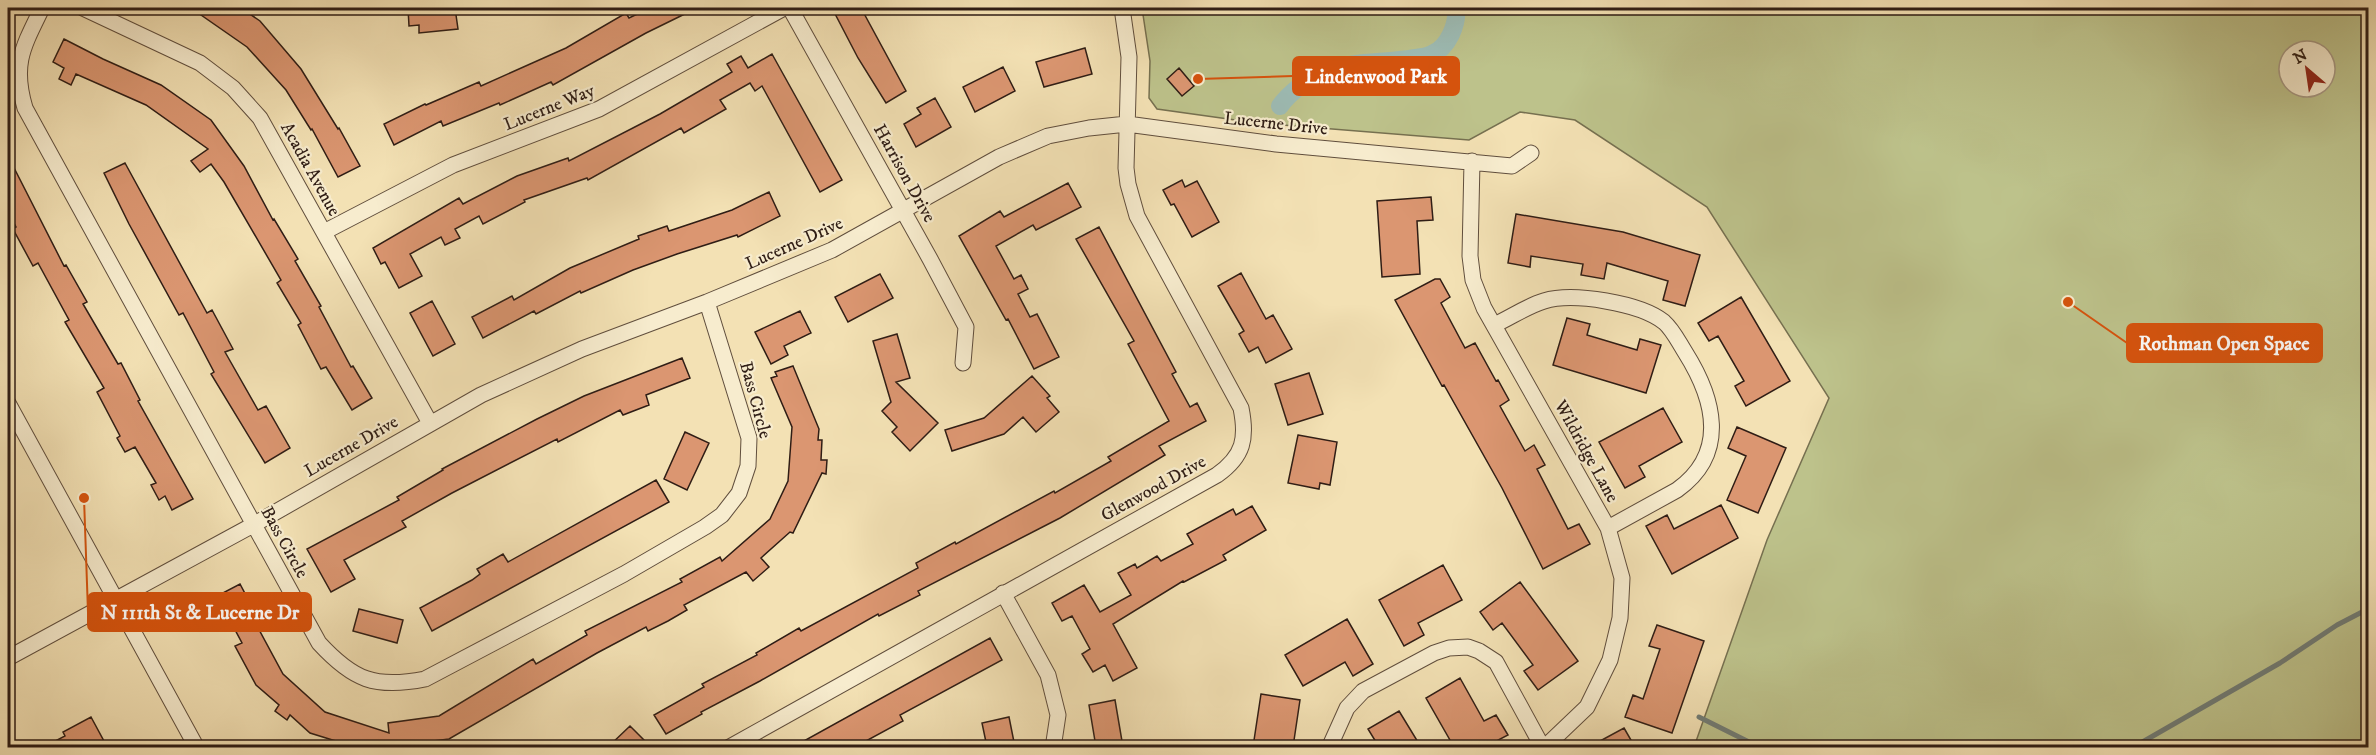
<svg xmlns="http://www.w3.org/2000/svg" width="2376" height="755" font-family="'IM FELL DW Pica',serif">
  <rect width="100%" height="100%" fill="#f3e1b4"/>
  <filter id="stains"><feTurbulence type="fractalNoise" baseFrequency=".00333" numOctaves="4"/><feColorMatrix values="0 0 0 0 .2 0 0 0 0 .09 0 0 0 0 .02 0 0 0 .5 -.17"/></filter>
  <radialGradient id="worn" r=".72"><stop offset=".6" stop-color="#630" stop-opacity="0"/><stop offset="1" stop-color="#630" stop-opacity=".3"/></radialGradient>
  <path fill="#bdc28b" stroke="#767050" stroke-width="1.5" fill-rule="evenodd" d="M1142 8H2368V747H1694L1767 540 1829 398 1707 207 1575 120 1520 112 1469 140 1257 123 1157 109 1149 98 1150 61ZM2289 51H2325V87H2289Z"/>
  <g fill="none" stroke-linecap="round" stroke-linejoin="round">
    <path stroke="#717c75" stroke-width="5" d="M1699 717 1761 748
      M2132 748 2280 663 2337 625 2364 611 2368 612"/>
    <path stroke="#9dbcb5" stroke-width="18" d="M1280 106C1288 94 1313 74 1327 70 1355 61 1385 63 1414 58 1420 57 1427 57 1432 54 1448 48 1458 24 1456 8"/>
  </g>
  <path fill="#db9671" stroke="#2f1d15" stroke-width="1.5" d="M191 8H241L260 21 301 69 338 129 339 128 360 166 338 177 312 129 311 130 286 90 247 47Z
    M408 8H455L458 29 419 33V25L409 26Z
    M650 8H697L646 33 553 85 551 82 500 105 499 103 443 126 441 121 394 145 384 124 425 104 426 105 479 82 481 86 566 48 626 13 629 18Z
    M832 8H861L906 91 886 103 858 58Z
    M64 39 103 59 161 85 211 120 244 166 273 220 274 219 298 259 295 261 321 306 319 307 351 367 353 366 372 398 352 410 326 367 321 369 298 325 301 323 277 283 281 280 224 182 211 164 200 172 191 161 208 149 146 105 76 74 71 85 59 79 64 68 53 62Z
    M1085 48 1092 74 1044 87 1036 62Z
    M772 54 842 180 820 192 762 86 755 91 750 83 720 100 726 109 684 133 681 128 588 180 587 178 524 200 525 202 483 224 479 216 455 229 460 238 445 245 441 237 410 254 422 276 399 288 385 262 381 264 373 248 459 198 463 204 517 176 568 158 569 161 660 114 732 72 727 64 741 56 748 68Z
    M1003 67 1015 91 975 112 963 87Z
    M1179 68 1194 86 1182 96 1167 79Z
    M935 98 951 127 916 147 904 124 921 114 917 108Z
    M8 156 64 266 66 265 87 302 83 304 118 364 121 363 140 400 138 401 193 499 172 510 165 496 159 500 151 485 156 483 135 447 125 452 117 438 120 436 97 392 104 388 65 322 69 320 38 263 33 266 13 229 16 227 8 211Z
    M125 163 207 313 212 310 233 349 225 352 258 410 266 406 290 448 265 463 211 374 214 372 183 313 179 315 129 224 104 173Z
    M1182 180 1185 187 1197 181 1219 222 1192 237 1174 204 1171 205 1163 190Z
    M1068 183 1081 207 1036 230 1033 225 996 246 1014 279 1021 275 1028 289 1018 294 1030 317 1037 314 1059 357 1034 369 1008 319 1006 320 959 236 1000 211 1004 217Z
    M769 192 780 216 738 237 737 235 677 254 633 270 581 293 580 291 536 314 534 311 483 338 472 317 512 296 514 300 570 268 639 239 638 236 667 226 669 231 732 210Z
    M1431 197 1433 220 1417 221 1420 274 1382 277 1377 201Z
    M1516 214 1623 232 1700 255 1685 306 1663 300 1668 281 1607 263 1604 279 1581 275 1583 264 1531 256 1530 267 1508 263Z
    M1099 227 1176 372 1172 374 1190 407 1197 403 1206 421 1159 446 1165 455 1060 518 918 591 920 595 879 616 878 614 760 681 701 712 702 714 666 734 654 715 704 687 702 684 757 655 756 653 799 628 801 631 918 568 916 563 955 542 956 544 1054 491 1055 493 1111 461 1108 457 1169 421 1128 344 1134 341 1076 239Z
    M1241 273 1266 319 1273 315 1292 349 1266 363 1258 347 1249 352 1239 334 1244 331 1218 286Z
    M880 274 893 298 848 322 835 297Z
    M1435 279H1440L1450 297 1441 303 1465 348 1475 343 1496 381 1498 380 1509 400 1500 406 1525 451 1534 445 1545 465 1537 469 1568 529 1579 524 1590 544 1543 569 1502 488 1444 385 1442 386 1395 300Z
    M1741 297 1790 381 1746 406 1735 386 1744 381 1718 336 1709 341 1698 323Z
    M432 301 455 344 433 356 410 313Z
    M800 311 811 333 784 346 788 355 771 364 755 332Z
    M1567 318 1590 324 1587 335 1637 350 1640 339 1661 345 1646 393 1553 365Z
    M897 334 910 378 896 382 938 423 910 451 892 432 897 427 882 411 891 402 873 341Z
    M682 358 690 378 646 395 649 405 623 415 620 410 558 442 557 439 452 493 402 521 406 527 344 560 355 579 331 592 307 549 399 500 397 497 443 470 442 469 537 419 584 396Z
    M793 366 819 429 818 440H822L821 460H827L826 474 822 473 793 533 790 532 761 558 769 567 753 581 746 572 684 605 687 610 668 621 648 631 646 627 597 653 449 739 386 747H355L310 733 290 715 287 720 275 711 279 705 256 685 235 646 242 643 217 596 240 584 260 622 256 624 283 674 325 712 389 733 388 723 439 716 533 659 536 664 587 635 585 631 682 582 680 579 720 557 722 561 770 519 788 481 792 427 771 378 777 376 775 372Z
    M1309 373 1323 414 1288 425 1275 384Z
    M1032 376 1050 396 1047 398 1059 412 1036 432 1023 417 1004 434 952 451 945 430 984 418Z
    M1663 408 1682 442 1639 466 1645 477 1625 488 1599 442Z
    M1737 427 1786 448 1758 513 1727 500 1746 456 1728 448Z
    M685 432 709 443 687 490 664 479Z
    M1298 435 1337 442 1330 485 1320 483 1319 489 1288 483Z
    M656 480 669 502 432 631 420 608 472 580 480 574 477 569 503 554 508 562Z
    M1721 505 1738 538 1672 574 1646 526 1667 515 1674 529Z
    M1252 506 1266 530 1223 555 1226 560 1184 582 1183 581 1113 624 1137 668 1113 681 1105 665 1093 672 1082 654 1090 649 1072 616 1062 621 1052 603 1084 585 1100 612 1131 595 1118 573 1135 564 1137 568 1157 556 1161 561 1193 544 1187 534 1233 509 1236 515Z
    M1443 565 1462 600 1418 623 1424 635 1404 646 1379 600Z
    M1520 582 1578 661 1538 690 1524 671 1533 665 1502 623 1493 630 1480 612Z
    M359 609 403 620 397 643 353 631Z
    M1347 619 1373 664 1353 676 1345 662 1303 686 1285 655Z
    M1657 625 1704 641 1672 733 1625 717 1633 695 1643 699 1660 649 1649 646Z
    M990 638 1002 660 900 715 903 721 855 747H793Z
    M1460 678 1484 721 1496 715 1508 735 1485 747H1454L1426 698Z
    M1261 694 1300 700 1293 747H1253Z
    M1115 700 1123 747H1096L1089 705Z
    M1399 711 1421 747H1379L1368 729Z
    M91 717 105 743 96 747H44L65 736 63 732Z
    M1009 717 1015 747H987L982 723Z
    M630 726 651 747H608Z
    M1624 728 1635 747H1589Z"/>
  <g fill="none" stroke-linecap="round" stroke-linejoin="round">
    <g stroke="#604e3d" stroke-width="17">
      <path id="street" d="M42 8C23 47 12 64 25 108L319 643C353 680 375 689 425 679L624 574 705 527 722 515 739 493 748 466 749 438 707 302
        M83 8 200 63 233 88 260 118 430 423
        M790 8 930 259 966 327 963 363
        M1472 161 1470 256 1473 280 1484 308 1608 528 1622 578 1620 618 1610 660 1587 707 1544 748
        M324 232 453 165 599 109 784 8
        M1494 325C1510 318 1527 306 1544 301 1573 292 1640 303 1664 322 1673 330 1678 341 1685 352 1714 398 1729 453 1677 490L1608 528
        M8 403 197 748
        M1003 593 1048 675 1058 715 1053 748
        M8 658 253 525 481 395 582 349 707 302 832 250 999 157 1048 136 1089 128 1127 124 1276 144 1512 166 1531 153
        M728 748 1217 475C1244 456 1247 438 1241 408L1137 216 1128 184 1126 168 1129 57 1122 8
        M1329 748 1347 708 1363 691 1434 653 1449 648 1468 647 1479 651 1496 662 1543 748"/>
    </g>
    <use href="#street" stroke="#f7ecce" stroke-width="15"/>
  </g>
  <g text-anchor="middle" stroke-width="4.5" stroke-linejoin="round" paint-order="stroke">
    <g font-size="18" fill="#2f1d15" stroke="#f7ecce">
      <text transform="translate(549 107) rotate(-22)" y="6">Lucerne Way</text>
      <text transform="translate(1276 123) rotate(6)" y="6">Lucerne Drive</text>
      <text transform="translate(311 169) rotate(61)" y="6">Acadia Avenue</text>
      <text transform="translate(905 173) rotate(61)" y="6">Harrison Drive</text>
      <text transform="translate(794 243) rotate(-24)" y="6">Lucerne Drive</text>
      <text transform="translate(756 400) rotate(75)" y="6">Bass Circle</text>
      <text transform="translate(351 446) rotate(-30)" y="6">Lucerne Drive</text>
      <text transform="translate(1587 451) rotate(61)" y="6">Wildridge Lane</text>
      <text transform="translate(1153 488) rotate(-29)" y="6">Glenwood Drive</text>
      <text transform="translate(285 542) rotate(61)" y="6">Bass Circle</text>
    </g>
  </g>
  <path fill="none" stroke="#d6530d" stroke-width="2" d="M1198 79L1293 76M2068 302L2127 343M84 498L88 612"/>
  <g fill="#d6530d" stroke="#f7ecce" stroke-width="2">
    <circle cx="1198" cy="79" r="6"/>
    <circle cx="2068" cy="302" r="6"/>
    <circle cx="84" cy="498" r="6"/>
  </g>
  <g fill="#d6530d" stroke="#d6530d" stroke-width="2">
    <rect x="1293" y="57" width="166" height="38" rx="6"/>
    <rect x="2127" y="324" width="195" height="38" rx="6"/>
    <rect x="88" y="593" width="223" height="38" rx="6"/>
  </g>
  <g font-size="20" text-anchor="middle" font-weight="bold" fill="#fff">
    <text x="1376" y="83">Lindenwood Park</text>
    <text x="2224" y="350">Rothman Open Space</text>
    <text x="200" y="619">N 111th St &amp; Lucerne Dr</text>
  </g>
  <rect width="2376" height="755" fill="none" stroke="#f3e1b4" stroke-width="30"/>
  <rect x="9" y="9" width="2358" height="737" fill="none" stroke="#2f1d15" stroke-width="3"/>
  <rect x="15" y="15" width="2346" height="725" fill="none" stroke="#2f1d15" stroke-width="1.5"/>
  <g transform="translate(2307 69) rotate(331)"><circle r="28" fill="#f7ecce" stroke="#a79984" stroke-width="1.5"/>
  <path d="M0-4.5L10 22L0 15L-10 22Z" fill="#8f2418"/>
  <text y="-9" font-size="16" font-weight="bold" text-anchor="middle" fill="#2f1d15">N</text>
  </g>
  <rect width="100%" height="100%" filter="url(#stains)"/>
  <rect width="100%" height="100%" fill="url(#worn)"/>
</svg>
